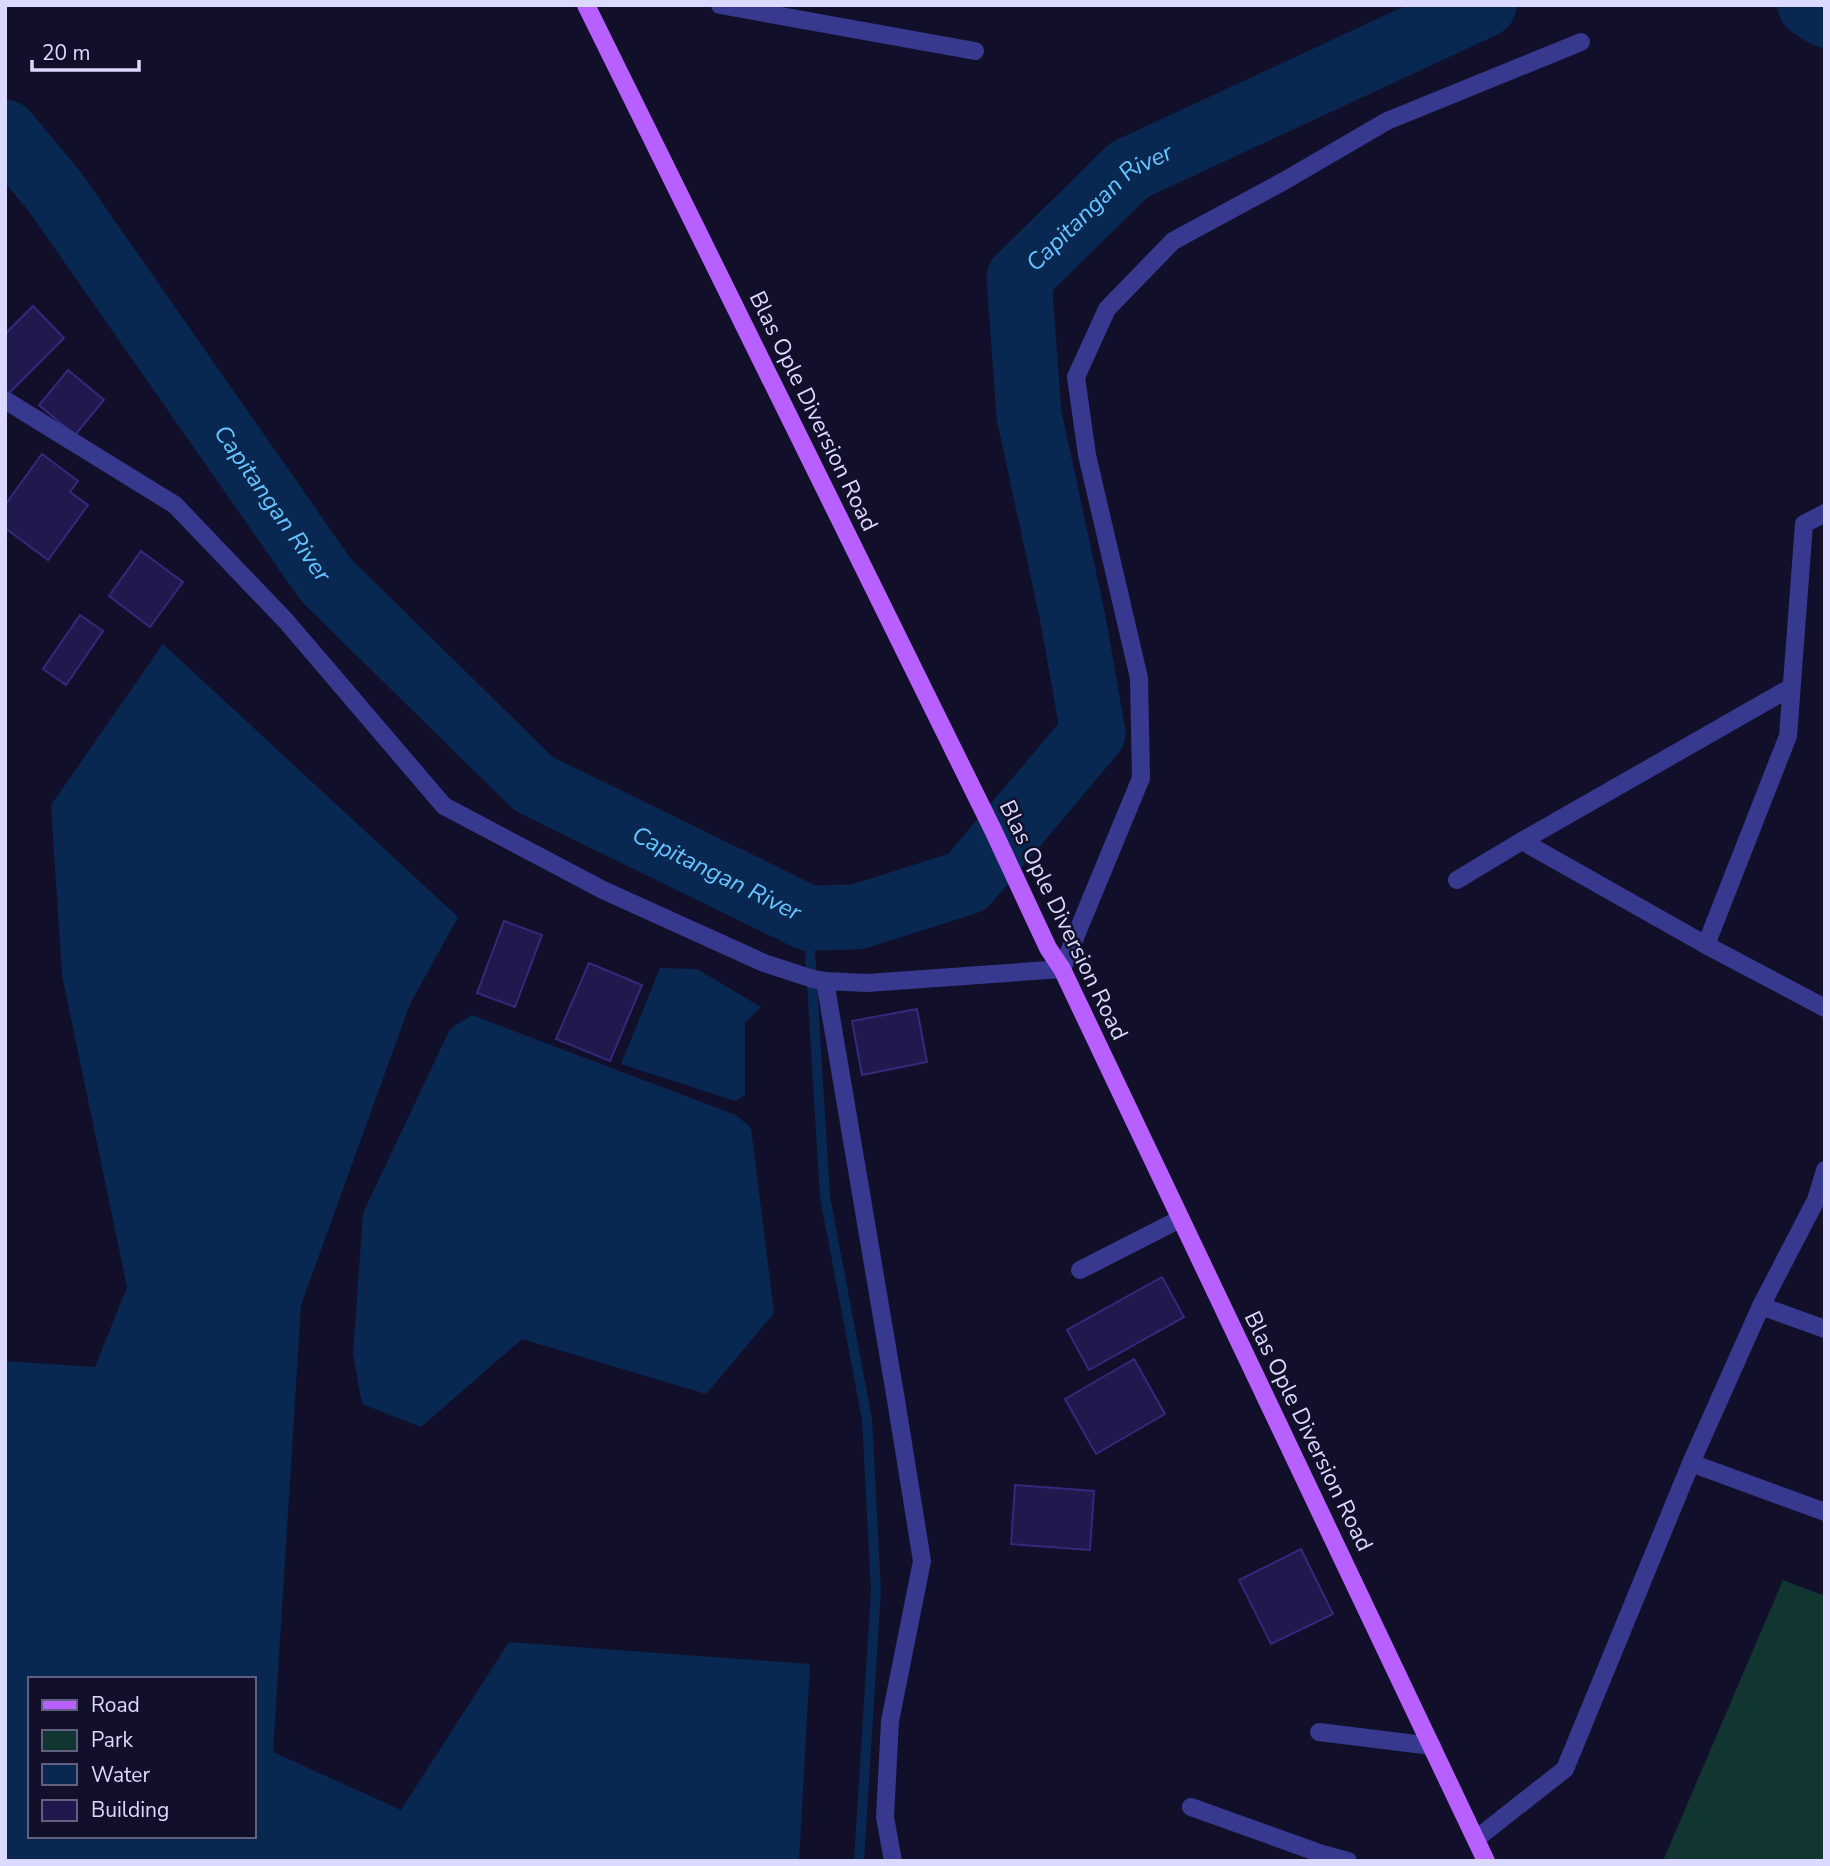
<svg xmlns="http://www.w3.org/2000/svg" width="1830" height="1866" font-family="'Nunito Sans',sans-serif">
  <rect width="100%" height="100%" fill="#120f2b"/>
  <path fill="#113632" d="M1783 1580 1825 1596V1861H1663Z"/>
  <path fill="#082851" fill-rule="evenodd" d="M163 644 458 917 410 1004 301 1305 273 1752 401 1810 509 1642 810 1664 799 1861H5V1361L95 1367 127 1287 62 975 51 805ZM30 1679H254V1836H30Z
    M660 968 697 969 761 1007 745 1023V1095L735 1101 621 1064Z
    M472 1015 736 1115 751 1128 774 1313 706 1394 522 1339 421 1427 362 1404 353 1354 363 1213 450 1029Z"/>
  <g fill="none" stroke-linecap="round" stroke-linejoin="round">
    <path stroke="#082851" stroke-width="10" d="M808 918 825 1197 867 1419 876 1591 859 1861"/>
    <g stroke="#082851" stroke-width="65">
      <path d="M1810 5 1825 15"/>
      <path id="s1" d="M5 132 55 192 326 580 534 784 808 918 857 917 967 882 1093 733 1073 619 1029 415 1019 278 1129 170 1484 5"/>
    </g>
  </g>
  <path fill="#20194e" stroke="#34297c" stroke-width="2" d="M33 306 64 338 8 394 5 391V334Z
    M68 370 104 400 75 435 39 405Z
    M42 454 78 481 70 492 88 505 48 560 5 528V505Z
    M141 551 183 582 150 627 109 596Z
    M80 615 103 631 66 685 43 669Z
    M504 921 542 935 515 1007 477 993Z
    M589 963 642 985 610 1061 556 1039Z
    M917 1009 927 1062 862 1075 852 1021Z
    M1162 1277 1184 1317 1089 1370 1067 1330Z
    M1134 1359 1165 1414 1096 1454 1065 1399Z
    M1015 1485 1094 1491 1090 1550 1011 1544Z
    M1301 1549 1333 1614 1271 1644 1239 1580Z"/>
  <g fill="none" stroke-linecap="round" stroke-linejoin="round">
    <path stroke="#36398e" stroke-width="18" d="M720 5 975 51
      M5 400 175 505 286 621 444 806 603 890 764 963 813 979 825 981 867 983 1062 969 1141 778 1139 678 1087 455 1076 377 1107 309 1173 241 1284 181 1387 121 1581 42
      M1522 841 1706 945 1825 1008
      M1457 880 1522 841 1790 688
      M1706 945 1788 736 1804 524 1825 513
      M825 981 896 1400 922 1561 890 1721 885 1817 893 1861
      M1080 1270 1180 1219
      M1761 1306 1825 1329
      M1691 1463 1825 1512
      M1319 1732 1432 1746
      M1191 1807 1322 1854 1348 1861
      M1476 1839 1565 1769 1691 1463 1761 1306 1816 1200 1825 1170"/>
    <path stroke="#b860ff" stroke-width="18" d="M586 5 993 830 1048 948 1062 969 1486 1861"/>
  </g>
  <g text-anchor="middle" stroke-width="5" stroke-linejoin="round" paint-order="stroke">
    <g font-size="23" fill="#dbd9ff" stroke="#120f2b">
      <text transform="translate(814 411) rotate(64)" y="8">Blas Ople Diversion Road</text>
      <text transform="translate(1064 920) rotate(64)" y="8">Blas Ople Diversion Road</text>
      <text transform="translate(1309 1431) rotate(64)" y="8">Blas Ople Diversion Road</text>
    </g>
    <g font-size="24" font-style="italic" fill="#67c4ff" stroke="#120f2b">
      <text dy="8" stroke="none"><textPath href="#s1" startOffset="2077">Capitangan River</textPath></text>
      <text dy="8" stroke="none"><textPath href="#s1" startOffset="458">Capitangan River</textPath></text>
      <text dy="8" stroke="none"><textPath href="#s1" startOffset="1046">Capitangan River</textPath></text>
    </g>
  </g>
  <rect width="1830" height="1866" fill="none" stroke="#dbd9ff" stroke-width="14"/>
  <rect x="28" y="1677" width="228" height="161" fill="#120f2b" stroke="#626080" stroke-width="2"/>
  <rect x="42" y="1700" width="35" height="10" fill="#b860ff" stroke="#626080" stroke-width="2"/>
  <text x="91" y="1712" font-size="21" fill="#dbd9ff">Road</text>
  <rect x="42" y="1730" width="35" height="21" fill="#113632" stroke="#626080" stroke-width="2"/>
  <text x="91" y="1747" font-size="21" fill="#dbd9ff">Park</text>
  <rect x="42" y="1764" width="35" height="21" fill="#082851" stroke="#626080" stroke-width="2"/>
  <text x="91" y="1782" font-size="21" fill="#dbd9ff">Water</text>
  <rect x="42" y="1800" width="35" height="21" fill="#20194e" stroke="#626080" stroke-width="2"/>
  <text x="91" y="1817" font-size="21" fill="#dbd9ff">Building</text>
  <path d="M32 60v10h107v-10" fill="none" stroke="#dbd9ff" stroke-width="3.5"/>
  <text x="42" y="60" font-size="21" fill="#dbd9ff" stroke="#120f2b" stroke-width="5" paint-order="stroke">20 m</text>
</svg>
